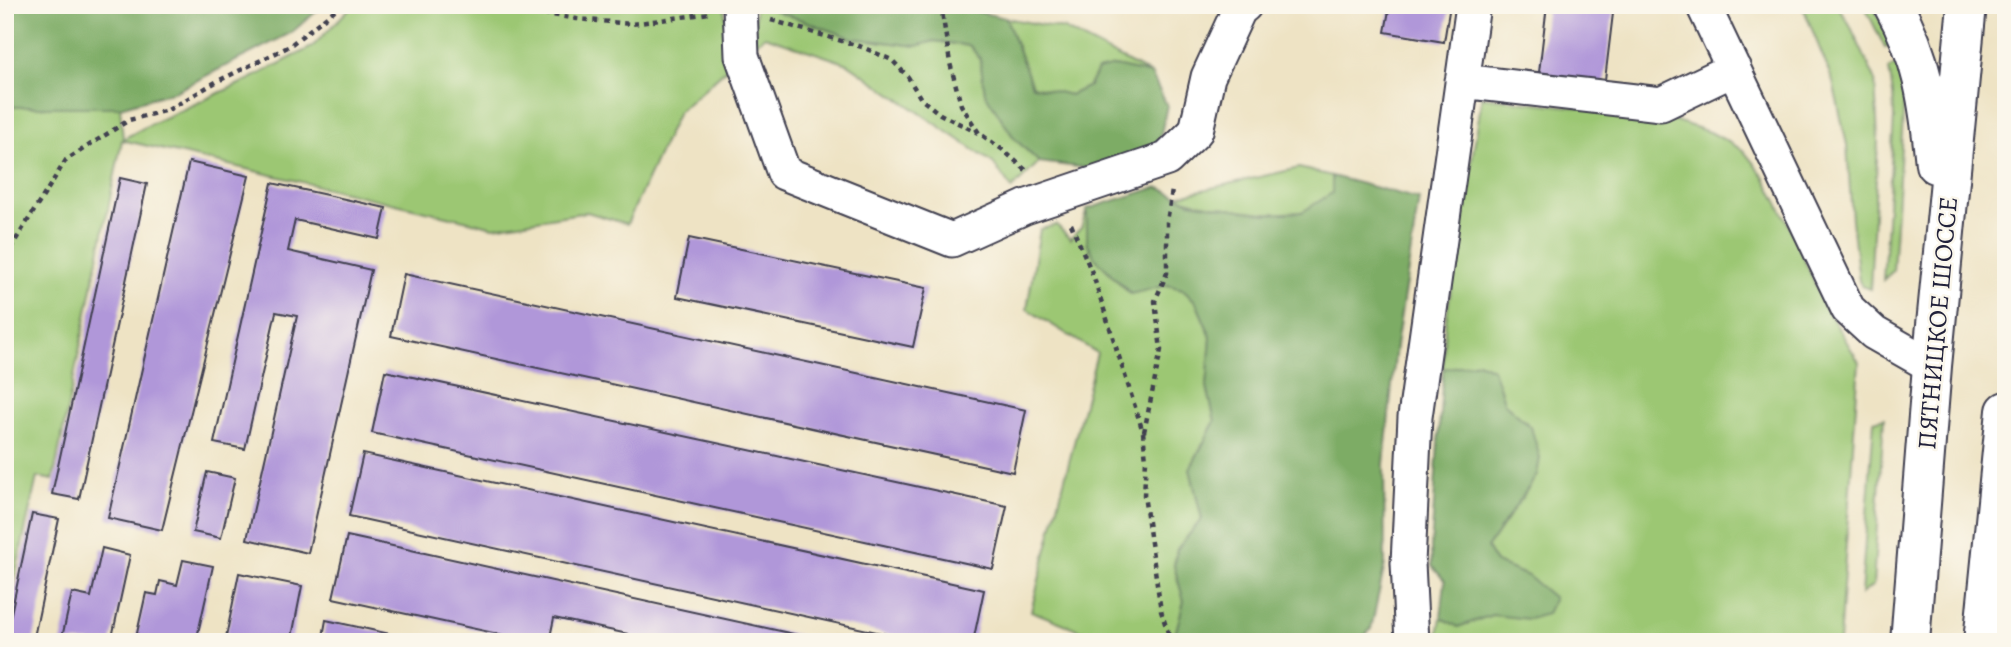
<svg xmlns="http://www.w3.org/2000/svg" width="2011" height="647" font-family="Alegreya,serif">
  <rect width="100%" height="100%" fill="#fbf7ec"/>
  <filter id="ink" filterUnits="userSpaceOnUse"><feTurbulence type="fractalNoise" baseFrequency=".0143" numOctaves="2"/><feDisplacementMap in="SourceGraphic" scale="14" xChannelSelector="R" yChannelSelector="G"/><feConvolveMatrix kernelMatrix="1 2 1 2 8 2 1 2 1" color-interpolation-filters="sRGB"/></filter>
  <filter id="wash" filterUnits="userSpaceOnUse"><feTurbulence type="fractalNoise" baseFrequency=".00686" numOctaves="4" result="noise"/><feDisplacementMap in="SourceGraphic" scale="28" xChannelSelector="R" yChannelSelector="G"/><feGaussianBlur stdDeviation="1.57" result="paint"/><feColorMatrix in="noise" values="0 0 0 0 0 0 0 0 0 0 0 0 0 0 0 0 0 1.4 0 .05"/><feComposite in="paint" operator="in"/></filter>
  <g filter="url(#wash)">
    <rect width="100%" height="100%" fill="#eee3c4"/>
    <path fill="#9cc773" stroke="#5f7457" stroke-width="2" d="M353 5H724L731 65 678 112 627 224 587 212 494 227 122 140 53 480 37 477 5 622V107H120L123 139 153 123 248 80 312 47Z
      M755 5H760L852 38 917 46 934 41 970 46 980 59 985 93 1014 138 1039 162 1012 189 993 163 848 64 765 36 755 44Z
      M1801 5H1837L1849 23 1875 79 1878 141 1870 289 1862 286 1859 281 1852 220 1847 145 1833 82 1805 12Z
      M1864 5H1873L1892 45 1885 48Z
      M1006 18 1064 29 1151 74 1115 66 1097 70 1089 86 1070 95 1032 86Z
      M1898 64 1903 78 1904 101 1893 271 1883 280 1894 118 1893 94 1889 69Z
      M1482 97 1664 117 1712 133 1743 150 1764 176 1787 221 1826 308 1859 362 1839 642H1437L1441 617 1458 627 1492 615 1528 576 1496 563 1487 548 1537 475 1531 427 1505 404 1493 369 1478 362 1443 369 1445 326Z
      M1299 168 1332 176V193C1323 199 1311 210 1300 212 1271 217 1203 207 1176 196Z
      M1087 209V242L1095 258 1130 294 1167 285 1183 289 1196 302 1211 337 1207 387 1215 421 1190 469 1202 519 1177 550 1174 566 1184 601 1175 635 1176 642H1110L1031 611 1097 353 1027 309 1040 229 1057 225 1070 239 1081 228Z
      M1884 418 1873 586 1861 594 1874 421Z"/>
    <path fill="#7dac65" stroke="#506750" stroke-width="2" d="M5 5H324L291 33 176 91 120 107H5Z
      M760 5H947L1006 18 1032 86 1070 95 1089 86 1097 70 1115 66 1151 74 1167 105 1160 139 1131 164 1086 168 1039 162 1014 138 985 93 980 59 970 46 934 41 917 46 852 38Z
      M1332 176 1419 199 1396 346 1384 464 1385 564 1371 629 1359 642H1176L1175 635 1184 601 1174 566 1177 549 1202 519 1190 469 1215 421 1207 387 1211 337 1196 302 1183 289 1167 285 1131 294 1095 258 1087 242V209L1158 187 1190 202 1266 214 1302 212 1332 193Z
      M1478 362 1493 369 1505 404 1531 427 1540 458 1537 475 1487 548 1496 563 1528 576 1554 598 1547 614 1529 619 1492 615 1458 627 1441 617 1445 581 1432 566 1431 548 1443 369Z"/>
    <g id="blocks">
      <path fill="#b097d9" d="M1390 5H1450L1444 42 1385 32Z
        M1547 5H1614L1604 88 1538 81Z
        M189 162 249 176 162 530 108 518Z
        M120 178 147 184 79 499 52 494Z
        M272 183 386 208 379 239 295 220 288 251 371 270 308 553 247 539 297 316 276 312 245 449 214 443Z
        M689 238 926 288 913 347 677 297Z
        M404 274 1026 410 1013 472 391 336Z
        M385 371 1007 506 993 569 372 433Z
        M363 454 984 590 973 642H922L349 516Z
        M207 472 235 478 221 538 193 532Z
        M32 514 59 519 33 642H5Z
        M347 536 826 641V642H626L628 634 554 618 549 642H535L333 598Z
        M102 548 130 555 111 642H61L72 593 91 597Z
        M183 560 213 566 196 642H135L146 593 157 595 160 581 177 585Z
        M239 573 302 586 291 642H225Z
        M326 620 422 641V642H322Z"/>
    </g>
  </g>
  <g filter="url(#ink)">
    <use href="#blocks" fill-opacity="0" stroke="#413f50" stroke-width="2"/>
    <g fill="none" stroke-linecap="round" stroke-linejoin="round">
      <g stroke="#413f50" stroke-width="37">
        <path id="minor" d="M740 5 742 56 784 173 952 240 1025 207 1167 159 1196 131 1208 77 1239 10 1245 5
          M1703 5 1848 309 1874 333 1932 366
          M1462 81 1661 104 1734 69
          M1412 642 1408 563 1415 417 1473 5"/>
      </g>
      <g stroke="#413f50" stroke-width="42">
        <path id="major" d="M1893 5C1923 58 1929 105 1935 164
          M1910 642 1932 366 1967 5
          M1983 642 2006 411"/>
      </g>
      <path stroke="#413f50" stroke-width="4.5" stroke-dasharray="5 5" stroke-linecap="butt" d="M515 5 546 14 577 19 632 24 710 13
        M941 5 950 63 961 105 979 133 1003 150 1028 172
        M340 6 351 5
        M771 20 862 47 892 60 908 77 921 99 940 114 978 133
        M1071 224 1093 275 1143 432 1146 460 1144 495 1161 611 1171 642
        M5 257 66 160 129 120 168 110 216 82 288 47 341 5
        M1144 432 1161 350 1155 301 1167 273V222L1172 190"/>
      <use href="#minor" stroke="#fff" stroke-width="33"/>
      <use href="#major" stroke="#fff" stroke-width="38"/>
    </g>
  </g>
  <g text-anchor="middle" stroke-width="5" stroke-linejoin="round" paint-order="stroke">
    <g font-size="26" fill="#22223b" stroke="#fbf7ec">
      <text transform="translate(1937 323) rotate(-85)" y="9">ПЯТНИЦКОЕ ШОССЕ</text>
    </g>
  </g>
  <rect width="2011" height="647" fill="none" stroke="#fbf7ec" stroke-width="28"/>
</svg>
